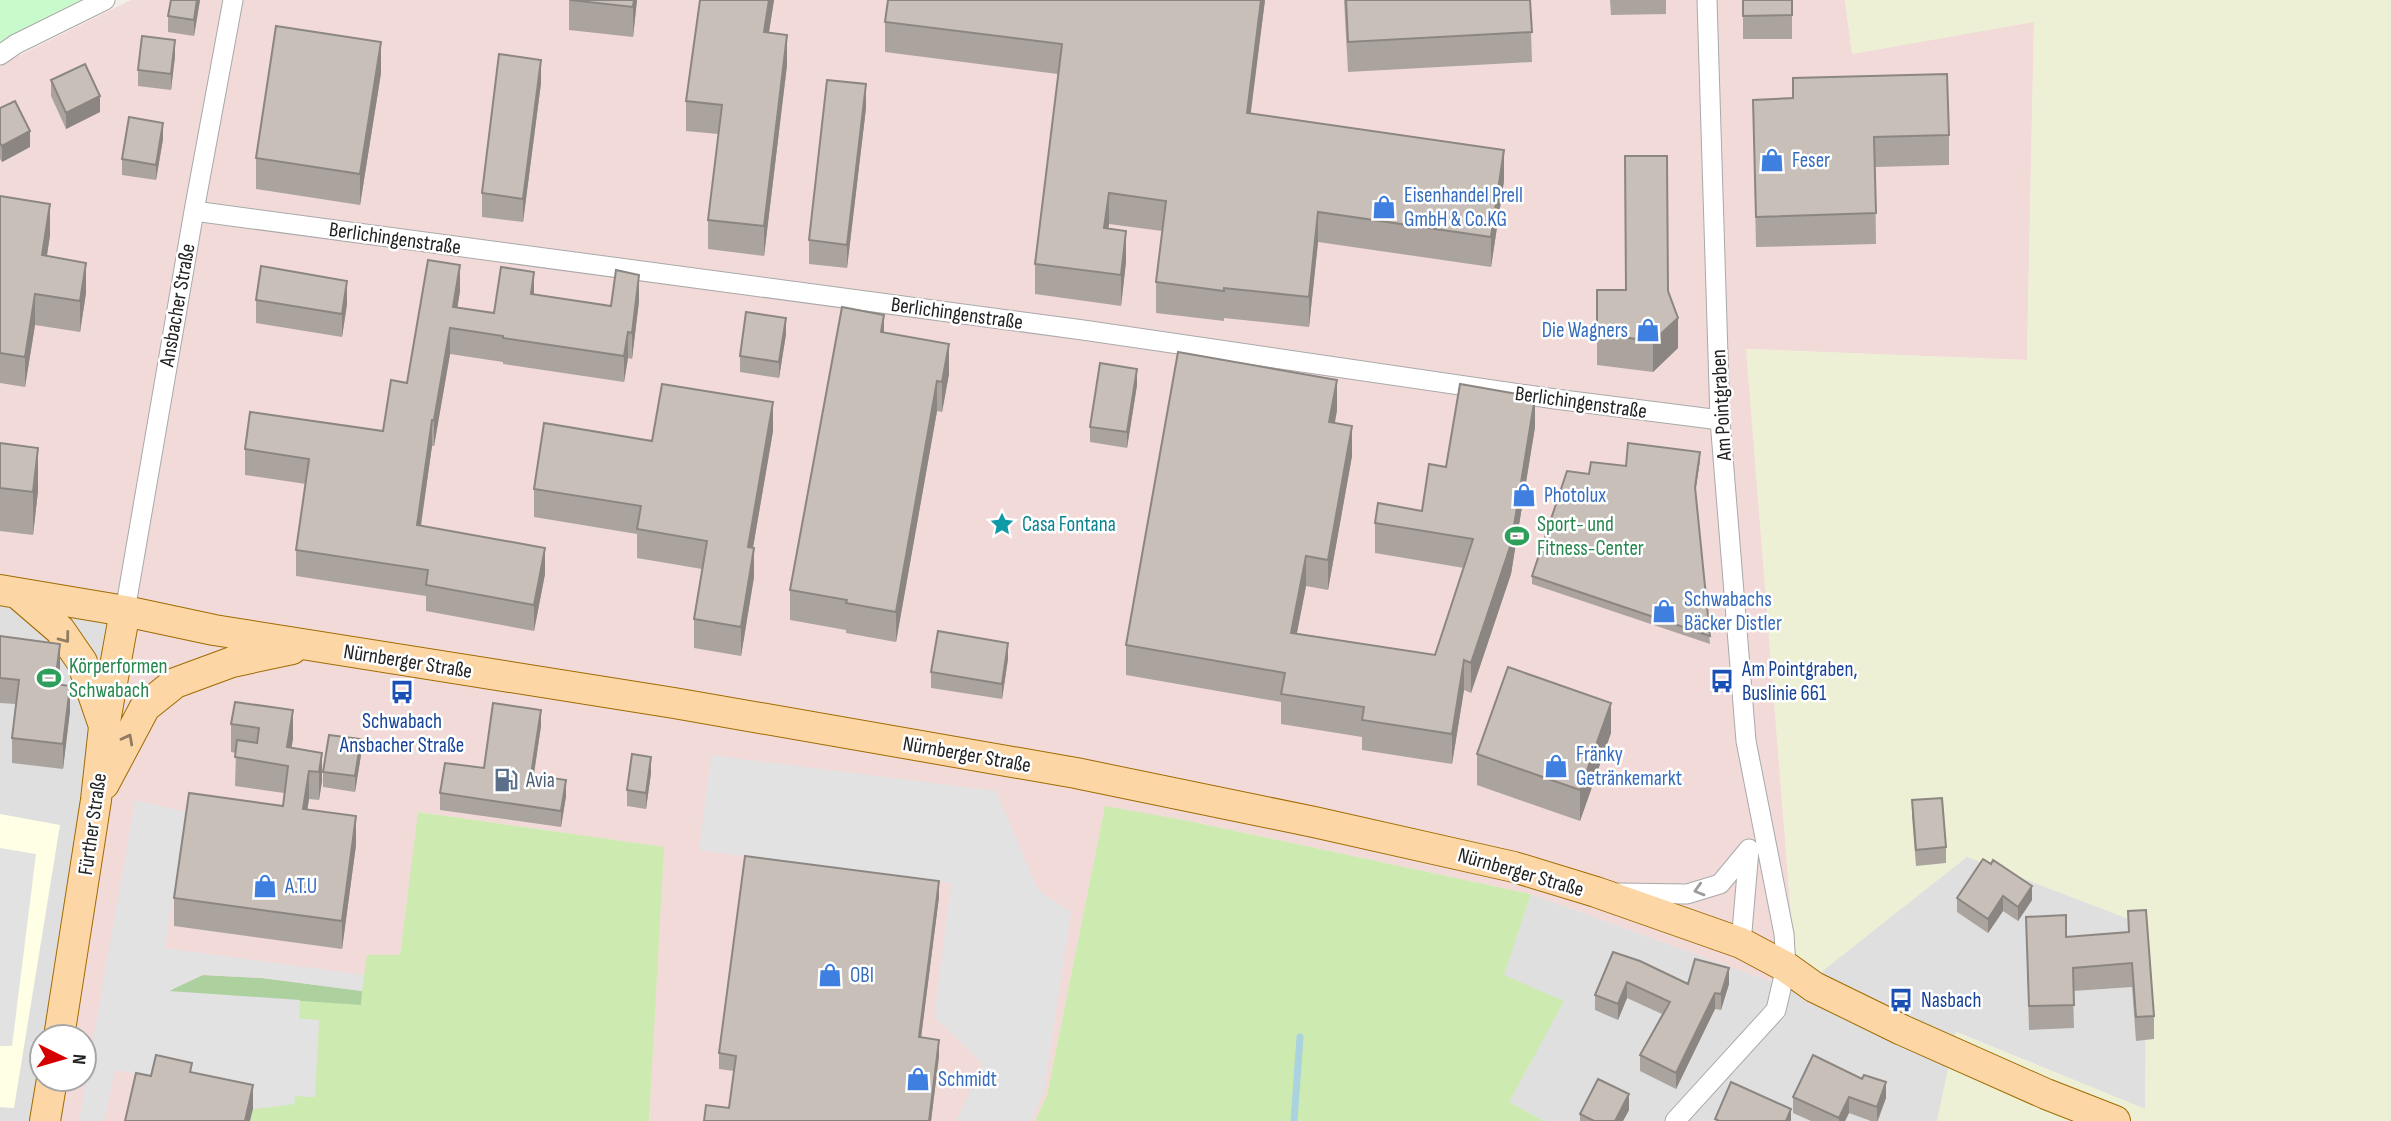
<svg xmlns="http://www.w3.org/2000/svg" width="2391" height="1121" font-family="'Sofia Sans Condensed',sans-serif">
  <rect width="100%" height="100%" fill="#f2efe9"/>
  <path fill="#e0dfdf" d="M0 606 137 627 66 1037H42V1079L52 1121H0Z
    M1967 856 2147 926 2145 1109 1957 1032 1937 1121H1544L1508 1102 1503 975 1531 894 1797 991Z"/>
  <path fill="#f2dad9" d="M131 0H1845L1852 54 2034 21 2027 360 1747 349 1797 991 1531 894 1184 820 1105 807 1047 1095 1035 1121H649L663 847 419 812 400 955 353 1102 264 1121H52L59 1079H84V1037H66L137 627 0 606V65Z"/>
  <path fill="#ffffe5" d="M0 814 60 825 14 1108 0 1107Z"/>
  <path fill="#eef0d5" d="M1845 0H2391V1121H1937L1956 1032 2145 1109 2147 926 1967 857 1797 991 1746 349 2027 360 2034 22 1852 54Z"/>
  <path fill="#cdebb0" d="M1105 806 1184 820 1531 894 1504 975 1564 1001 1509 1102 1544 1121H1035L1047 1095Z
    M418 812 664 847 649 1121H250L253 1109 293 1104 294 1096 314 1097 319 1020 299 1019 300 1000 360 1005 367 955H400Z"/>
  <path fill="#add19e" d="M203 975 262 978 362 991 361 1005 168 992 184 982Z"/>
  <path fill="#c8facc" d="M0 0H104L0 60Z"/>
  <path fill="#e2e2e2" d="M711 755 996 791 1038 890 1071 912 1044 1091 1031 1121H956L983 1064 934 1017 951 883 699 850Z
    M135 800 186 812 165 948 364 975 362 991 262 978 203 975 169 991 300 1000 299 1019 319 1020 315 1097 295 1096 294 1104 253 1109 192 1086 115 1070 104 1121H79Z
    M0 848 36 854 12 1046H0Z"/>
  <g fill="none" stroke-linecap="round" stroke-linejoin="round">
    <path stroke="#aad3df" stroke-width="7" d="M1294 1121 1300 1037"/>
    <g stroke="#a9a9a9" stroke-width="21">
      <path id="street" d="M0 55 16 44 105 0
        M194 211 1083 330 1555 399 1720 420
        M125 611 194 211 233 0
        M1618 893 1687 894 1720 884 1749 849
        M1741 943 1749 850
        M1675 1121 1776 1010 1786 967 1784 934 1746 741 1720 420 1707 0"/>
    </g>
    <g stroke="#a06b00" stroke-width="32">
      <path id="primary" d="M0 590 125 611 214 630 674 703 1076 773 1314 822 1514 867 1596 892 1741 943 1786 967 1814 987 1902 1030 2046 1094 2115 1121
        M17 593 60 630 82 662 103 723
        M104 784 145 707 175 683 232 662 292 649
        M59 1037 96 800 104 727 125 611
        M45 1121 52 1079"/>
    </g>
    <use href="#street" stroke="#fff" stroke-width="19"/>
    <use href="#primary" stroke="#fcd6a4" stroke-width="30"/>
  </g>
  <path fill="#aba49e" d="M200 0 194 36 168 32V16Z
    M569 0H637L633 37 569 30Z
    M700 0H774L769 33 787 65 764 256 708 249V220L718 134 686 131V101Z
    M1265 0 1250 113 1504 181 1491 267 1318 242 1309 327 1224 318V321L1156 313V282L1162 231 1109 224 1108 229 1126 262 1121 306 1035 294V264L1058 74 885 52V22Z
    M1344 0H1530L1532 62 1348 72Z
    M1610 0H1666V14L1611 15Z
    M1743 0H1792V39H1743Z
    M175 56 171 90 138 86V70Z
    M381 73 360 205 256 189V158Z
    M1793 78 1949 135V165L1875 167 1876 244 1756 247 1753 100 1793 98Z
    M51 80 100 112 66 129 51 96Z
    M541 83 523 222 482 217V193Z
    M0 108 30 147 2 162 0 159Z
    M866 108 847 268 809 264V240Z
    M163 139 156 180 122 175V159Z
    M0 196 50 235 47 256 86 293 80 332 35 325 25 387 0 383Z
    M1597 290 1668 291 1678 348 1653 372 1597 365Z
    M460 291 457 308 494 313 534 295 611 306 639 301 632 359 628 358 624 382 503 364V362L450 354 434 446H432L421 526 545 574 534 631 426 611V596L296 576V550L306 484 245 475V449L383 431 407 383Z
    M256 300 347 304 342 337 256 323Z
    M884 333 949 374 942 412 937 411 896 642 846 633V630L790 620V590Z
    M786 334 779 378 740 372V356Z
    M1137 385 1127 448 1090 442V427Z
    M1337 410 1335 423 1352 456 1328 590 1306 586 1297 633 1435 655 1464 568 1375 553V523L1422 511 1446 467 1535 427 1511 574 1471 693 1464 690 1452 764 1362 750V737L1281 724V702L1126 675V645Z
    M773 431 753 548 754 577 741 656 694 648V619L702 569 637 558V534L534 517V489L652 441Z
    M0 443 38 491 33 535 0 531Z
    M1700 460 1695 492 1710 644 1532 584V576L1626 466Z
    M0 636 60 669 58 685 70 711 63 769 12 763V738L16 704 0 703Z
    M1008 659 1002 699 931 688V672Z
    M235 702 293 739 291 748 322 753V781L319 800 309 799 307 810 356 845 342 949 174 926V898L283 806 284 793 235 786 236 753 231 752V724Z
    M541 726 534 775 566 796 561 827 440 810V793L484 768Z
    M1611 733 1580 821 1477 785V754Z
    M361 755 355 792 323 787V772Z
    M651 773 646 809 627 806V790Z
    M1912 800 1946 847V863L1916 866 1912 816Z
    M1983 859 2032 900 2018 921 2003 911 1988 933 1957 912V898Z
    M939 897 921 1038 939 1056 931 1121H704L729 1108 734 1071 719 1069V1053Z
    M2128 911 2154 1016V1039L2136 1041 2132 987 2073 991 2074 1028 2029 1030 2026 917 2066 937 2128 932Z
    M1613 952 1688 984H1729L1721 1010 1715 1009 1676 1089 1640 1071V1055L1662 1014 1627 998 1618 1020 1595 1010V995Z
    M1793 1097 1886 1098 1878 1121H1871L1849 1113 1845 1121H1811L1793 1113Z
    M1629 1110 1623 1121H1580V1114Z"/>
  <path fill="#8b8681" d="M197 0H200L194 36V20Z
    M634 0H637L633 37V7Z
    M769 0H774L764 62V32Z
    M1261 0H1265L1247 143V113Z
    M787 35V65L764 256V226Z
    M175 40V56L171 90V74Z
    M381 42V73L360 205V174Z
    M541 60V83L523 222V199Z
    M866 84V108L847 268V245Z
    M100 96V112L66 129V113Z
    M163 123V139L156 180V165Z
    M30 131V147L2 162V146Z
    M1504 150V181L1491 267V237Z
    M1109 193V224L1104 259V228Z
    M50 204V235L42 286V255Z
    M1318 212V242L1309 327V297Z
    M1126 231V262L1121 306V275Z
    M86 263V293L80 332V301Z
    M460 265V291L454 329 453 307Z
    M534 272V298L531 294Z
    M639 275V301L632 359V333Z
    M347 281V304L342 337V314Z
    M35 294V325L25 387V357Z
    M884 315V345L881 332Z
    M786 318V334L779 378V362Z
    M1678 318V348L1653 372V341Z
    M450 328V354L434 446V420Z
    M628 332V358L624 382V356Z
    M949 344V374L942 412V382Z
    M1137 369V385L1127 448V432Z
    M1337 380V410L1329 452V422Z
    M937 381V411L896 642V612Z
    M1535 397V427L1511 574 1471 693V663Z
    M773 402V431L748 576V547Z
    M432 420V446L417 551V525Z
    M1352 426V456L1328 590V560Z
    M38 448V491L33 535V492Z
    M1700 452V460L1695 495V487Z
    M545 548V574L534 631V605Z
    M754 548V577L741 656V627Z
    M1306 556V586L1291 663V633Z
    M1008 643V659L1002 699V684Z
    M60 644V669L55 709V684Z
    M1464 660V690L1452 764V734Z
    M70 686V711L63 769V744Z
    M1611 703V733L1580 821V790Z
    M293 710V739L288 767 287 747Z
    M541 710V726L531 792V775Z
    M361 739V755L355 792V776Z
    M322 753V781L319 800V772Z
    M651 757V773L646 809V793Z
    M309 771V799L303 838V809Z
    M566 780V796L561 827V811Z
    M356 816V845L342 949V921Z
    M939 881V897L919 1053V1037Z
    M2032 886V900L2018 921V907Z
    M2003 896V911L1988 933V919Z
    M1729 968V984L1721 1010V994Z
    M1627 982V998L1618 1020V1004Z
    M1715 993V1009L1676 1089V1073Z
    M939 1040V1056L931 1121H929Z
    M1886 1082V1098L1877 1121V1107Z
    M253 1085V1109L250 1121H245Z
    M1629 1094V1110L1623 1121H1615Z
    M1849 1097V1113L1845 1121H1839V1118Z
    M1791 1109V1121H1786Z"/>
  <path fill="#c7bfb8" stroke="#8b8681" stroke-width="2" d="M171 0H197L194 20 168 16Z
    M570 0H634L633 7Z
    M700 0H769L764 32 787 35 764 226 708 220 722 105 686 101Z
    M888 0H1261L1247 113 1504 150 1491 237 1318 212 1309 297 1224 288V291L1156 282 1166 201 1109 193 1104 228 1126 231 1121 275 1035 264 1062 44 885 22Z
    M1346 0H1530L1532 32 1348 42Z
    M1743 0H1792V15L1743 16Z
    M276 26 381 42 360 174 256 158Z
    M142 36 175 40 171 74 138 70Z
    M499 54 541 60 523 199 482 193Z
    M85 64 100 96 66 113 51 80Z
    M1947 74 1949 135 1874 137 1876 213 1756 217 1753 100 1793 98V78Z
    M827 80 866 84 847 245 809 240Z
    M15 101 30 131 2 146 0 143V108Z
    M129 117 163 123 156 165 122 159Z
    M1625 156H1667L1668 291 1678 318 1653 341 1597 334V290H1626Z
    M0 196 50 204 42 255 86 263 80 301 35 294 25 357 0 353Z
    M428 260 460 265 453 307 494 313 501 267 534 272 531 294 611 306 616 270 639 275 632 333 628 332 624 356 503 338V336L450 328 434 420H432L417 525 545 548 534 605 426 585 428 570 296 550 309 459 245 449 250 412 383 431 391 380 407 383Z
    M261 266 347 281 342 314 256 300Z
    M842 307 884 315 881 332 949 344 942 382 937 381 896 612 846 603 847 600 790 590Z
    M746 312 786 318 779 362 740 356Z
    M1178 352 1337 380 1329 422 1352 426 1328 560 1306 556 1291 633 1435 655 1473 539 1375 523 1378 503 1422 511 1429 464 1446 467 1460 384 1535 397 1511 544 1471 663 1464 660 1452 734 1362 720 1364 707 1281 694 1285 673 1126 645Z
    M1100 363 1137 369 1127 432 1090 427Z
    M662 384 773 402 748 547 754 548 741 627 694 619 707 541 637 529 641 506 534 489 544 423 652 441Z
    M0 443 38 448 33 492 0 488Z
    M1628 443 1700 452 1695 487 1710 636 1532 576 1567 471 1589 474 1591 462 1626 466Z
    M938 631 1008 643 1002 684 931 672Z
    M0 636 60 644 55 684 70 686 63 744 12 738 19 680 0 678Z
    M1508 667 1611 703 1580 790 1477 754Z
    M235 702 293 710 287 747 322 753 319 772 309 771 303 809 356 816 342 921 174 898 189 793 283 806 288 766 235 757 237 740 257 743 259 728 231 724Z
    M493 703 541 710 531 775 566 780 561 811 440 793 445 763 484 768Z
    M329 735 361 739 355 776 323 772Z
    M632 754 651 757 646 793 627 790Z
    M1942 798 1946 847 1916 850 1912 800Z
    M745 856 939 881 919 1037 939 1040 929 1121H704L706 1105 729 1108 736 1056 719 1053Z
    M1983 859 1991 864 1993 860 2032 886 2018 907 2003 896 1988 919 1957 898Z
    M2146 910 2154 1016 2136 1017 2132 963 2073 968 2074 1005 2029 1006 2026 917 2066 915V937L2129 932 2128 911Z
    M1613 952 1640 961 1688 984 1695 959 1729 968 1721 994 1715 993 1676 1073 1640 1055 1670 1002 1627 982 1618 1004 1595 995Z
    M156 1055 192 1063 190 1072 253 1085 245 1121H125L136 1073 151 1076Z
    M1813 1055 1862 1079 1864 1075 1886 1082 1877 1107 1849 1097 1839 1118 1793 1097Z
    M1598 1079 1629 1094 1615 1121H1594L1580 1114Z
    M1731 1082 1791 1109 1786 1121H1719L1715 1119Z"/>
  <defs><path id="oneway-chevron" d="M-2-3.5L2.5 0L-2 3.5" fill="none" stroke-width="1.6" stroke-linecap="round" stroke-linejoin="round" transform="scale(1.75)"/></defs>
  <g stroke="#8f7c63">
    <use href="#oneway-chevron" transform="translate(65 638) rotate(53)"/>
    <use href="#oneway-chevron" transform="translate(128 739) rotate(-62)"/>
  </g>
  <use stroke="#9c9c9c" href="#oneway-chevron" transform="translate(1699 890) rotate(164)"/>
  <defs>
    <g id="shop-bare" transform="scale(1.89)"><path d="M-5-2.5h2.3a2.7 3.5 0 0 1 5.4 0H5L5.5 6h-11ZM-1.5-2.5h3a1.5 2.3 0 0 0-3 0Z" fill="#3f7fe0" stroke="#fff" stroke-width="2.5" paint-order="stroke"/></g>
    <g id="sight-bare" transform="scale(1.89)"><path d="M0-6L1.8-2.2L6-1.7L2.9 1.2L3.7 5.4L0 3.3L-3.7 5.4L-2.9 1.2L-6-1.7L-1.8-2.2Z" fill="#0f9aa8" stroke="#fff" stroke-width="2.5" paint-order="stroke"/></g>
    <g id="stadium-bare" transform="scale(1.89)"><path d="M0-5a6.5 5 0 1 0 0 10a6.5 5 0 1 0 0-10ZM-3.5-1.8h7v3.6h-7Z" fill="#2e9e5b" stroke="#fff" stroke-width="2.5" paint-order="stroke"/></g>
    <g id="bus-bare" transform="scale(1.89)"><path d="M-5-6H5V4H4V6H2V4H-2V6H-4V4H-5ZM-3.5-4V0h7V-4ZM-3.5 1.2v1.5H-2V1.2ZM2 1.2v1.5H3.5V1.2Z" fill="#1a4fb4" stroke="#fff" stroke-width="2.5" paint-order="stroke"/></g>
    <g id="fuel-bare" transform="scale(1.89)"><path d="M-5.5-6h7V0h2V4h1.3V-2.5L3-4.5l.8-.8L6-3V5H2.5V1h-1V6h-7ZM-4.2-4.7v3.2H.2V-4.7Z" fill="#5c6f8a" stroke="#fff" stroke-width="2.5" paint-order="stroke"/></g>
  </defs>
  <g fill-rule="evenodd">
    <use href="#shop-bare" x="1772" y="160"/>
    <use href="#shop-bare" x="1384" y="207"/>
    <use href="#shop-bare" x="1648" y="330"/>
    <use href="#shop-bare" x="1524" y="495"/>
    <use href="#sight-bare" x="1002" y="524"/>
    <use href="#stadium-bare" x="1517" y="536"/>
    <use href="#shop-bare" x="1664" y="611"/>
    <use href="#stadium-bare" x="49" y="678"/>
    <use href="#bus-bare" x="1722" y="681"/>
    <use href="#bus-bare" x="402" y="692"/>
    <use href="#shop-bare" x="1556" y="766"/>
    <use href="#fuel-bare" x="506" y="780"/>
    <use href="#shop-bare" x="265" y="886"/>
    <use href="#shop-bare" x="830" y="975"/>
    <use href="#bus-bare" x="1901" y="1000"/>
    <use href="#shop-bare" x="918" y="1079"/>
  </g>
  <g text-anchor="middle" stroke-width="5" stroke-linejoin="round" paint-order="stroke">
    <g font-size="21" fill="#366cbe" stroke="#fff" text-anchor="start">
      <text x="1792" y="167">Feser</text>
      <text x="1404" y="202">Eisenhandel Prell<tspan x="1404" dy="24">GmbH &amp; Co.KG</tspan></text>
      <text x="1628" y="337" text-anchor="end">Die Wagners</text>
      <text x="1544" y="502">Photolux</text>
      <text x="1684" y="606">Schwabachs<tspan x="1684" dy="24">Bäcker Distler</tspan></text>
      <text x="1576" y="761">Fränky<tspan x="1576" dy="24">Getränkemarkt</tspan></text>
      <text x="285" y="893">A.T.U</text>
      <text x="850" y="982">OBI</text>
      <text x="938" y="1086">Schmidt</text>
    </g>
    <g font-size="21" fill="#222" stroke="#fff">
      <text transform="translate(395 238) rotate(8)" y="7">Berlichingenstraße</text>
      <text transform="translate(177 305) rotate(-80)" y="7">Ansbacher Straße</text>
      <text transform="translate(957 313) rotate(8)" y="7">Berlichingenstraße</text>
      <text transform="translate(1581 402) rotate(8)" y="7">Berlichingenstraße</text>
      <text transform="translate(1721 405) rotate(-93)" y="7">Am Pointgraben</text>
      <text transform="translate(408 661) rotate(9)" y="7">Nürnberger Straße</text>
      <text transform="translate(967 754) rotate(10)" y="7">Nürnberger Straße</text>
      <text transform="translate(92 824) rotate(-82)" y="7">Fürther Straße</text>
      <text transform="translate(1521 872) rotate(16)" y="7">Nürnberger Straße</text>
    </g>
    <g font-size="21" fill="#0d838f" stroke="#fff" text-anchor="start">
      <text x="1022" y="531">Casa Fontana</text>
    </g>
    <g font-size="21" fill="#27864d" stroke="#fff" text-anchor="start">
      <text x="1537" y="531">Sport- und<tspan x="1537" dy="24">Fitness-Center</tspan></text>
      <text x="69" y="673">Körperformen<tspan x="69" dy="24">Schwabach</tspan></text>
    </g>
    <g font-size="21" fill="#164399" stroke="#fff" text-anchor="start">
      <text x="1742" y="676">Am Pointgraben,<tspan x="1742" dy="24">Buslinie 661</tspan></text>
      <text x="402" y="728" text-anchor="middle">Schwabach<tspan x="402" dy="24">Ansbacher Straße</tspan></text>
      <text x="1921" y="1007">Nasbach</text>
    </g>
    <g font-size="21" fill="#4e5e75" stroke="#fff" text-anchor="start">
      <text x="526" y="787">Avia</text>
    </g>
  </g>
  <g transform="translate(63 1058) rotate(95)"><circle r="33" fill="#ffffff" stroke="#a7a7a7" stroke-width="2"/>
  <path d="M0-5L12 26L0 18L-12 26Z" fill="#d40000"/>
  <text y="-10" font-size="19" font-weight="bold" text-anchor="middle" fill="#222222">N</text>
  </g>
</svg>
